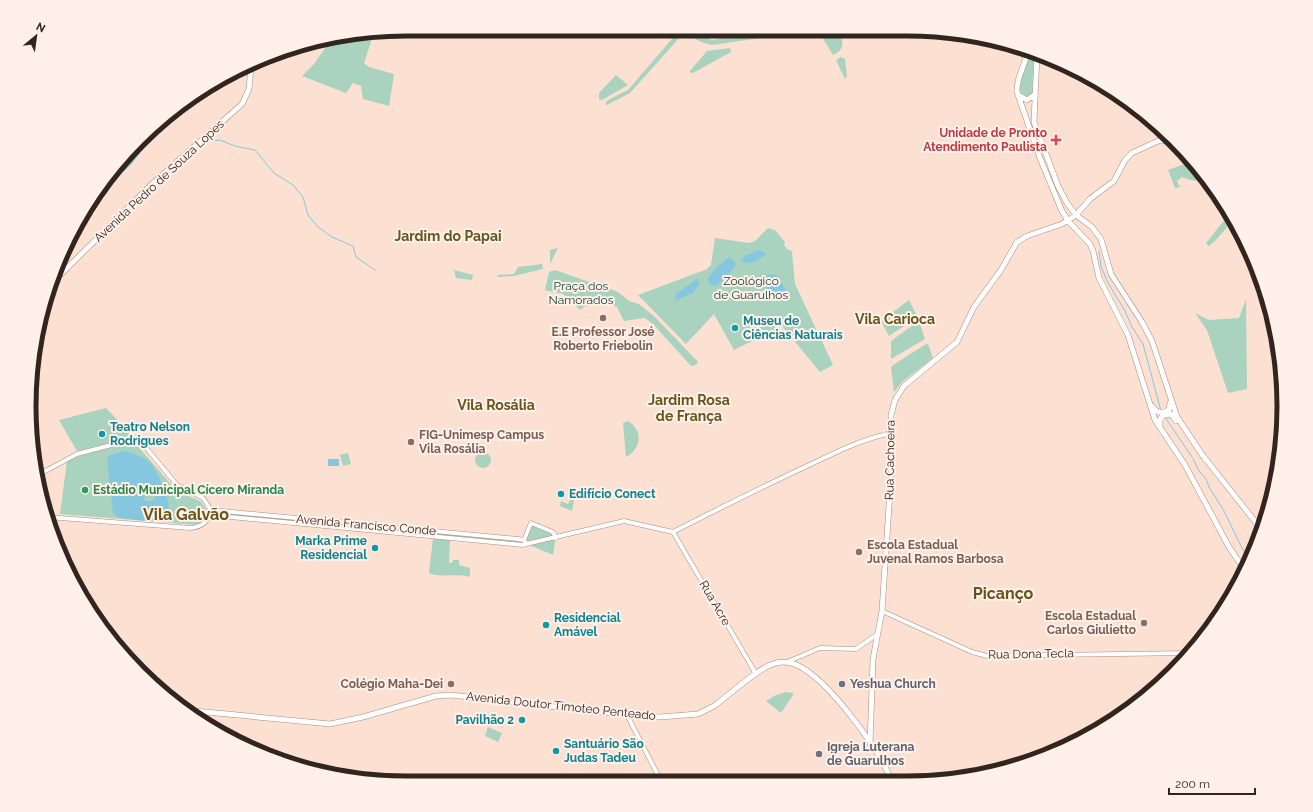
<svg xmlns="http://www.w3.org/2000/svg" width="1313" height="812" font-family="Raleway,sans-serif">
  <rect width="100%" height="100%" fill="#fce0d2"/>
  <path fill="#a9d3bf" d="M691 31C698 31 705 38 712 40L773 31H808L712 45C704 43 696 41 690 35Z
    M830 32 840 33C844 45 844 49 833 55L822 37Z
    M677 33 681 36 630 93 607 105 605 104 608 100 628 90Z
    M366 36 372 39 364 63 369 67 394 74 389 106 363 99 361 86 353 83 346 93 302 76 314 64 330 41Z
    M730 48 731 52 693 73 689 72 707 51Z
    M1029 52 1034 53 1032 93 1026 97 1021 94C1017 79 1023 66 1029 52Z
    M841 57 845 59 847 76 845 79 836 60Z
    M616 75 628 85 602 100 599 99V93Z
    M1193 161 1204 176C1198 184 1190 180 1182 177L1177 181 1180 187 1175 188 1168 170Z
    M1230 213 1234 219 1216 240 1209 246 1206 243Z
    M768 228 775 230 785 242 784 245 788 250 792 251 795 284 833 365 820 372 782 326 734 350 714 314 686 344 638 295 707 269 711 265 715 238 749 243 755 241Z
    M558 248 550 264V250Z
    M542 264 543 269 514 276 497 277 498 275 514 274 518 267Z
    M454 270 473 275 472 280 456 278Z
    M555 270 618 292 629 301 639 304 655 317 698 362 696 365 691 366 654 325 645 318 624 321 617 307C603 300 593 300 580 310L563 294 545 290 549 272Z
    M1246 299 1247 389 1228 393 1207 330 1195 313 1209 320 1239 318Z
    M909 300 916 314V318L889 336 882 323V320Z
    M919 321 925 339 891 359V341Z
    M926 344H928L933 358 902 382 894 392 891 367 893 365Z
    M106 408 134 437 77 451 59 420Z
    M628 421C644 431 641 449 626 457L623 423Z
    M135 443 177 491 200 501 207 510 204 521 197 525 60 514 67 461C89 451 112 448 135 443Z
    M475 460a8 8 0 1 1 16 0a8 8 0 1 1-16 0Z
    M348 453 351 464 343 466 340 455Z
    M571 498 574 500 572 511 560 506 561 501 568 504Z
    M215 512 518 541 517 543 215 514Z
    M532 525 553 535 555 542 553 555 527 544 525 541Z
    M433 538 450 539 449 563H452L453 560H459V565L470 568V577C456 573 438 578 429 573Z
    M786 692 793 693V695L781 713 766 701 776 695Z
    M488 727 502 733 498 742 485 736Z"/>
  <path fill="#85c7df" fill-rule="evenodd" d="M760 250 767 254 754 262 746 263 742 261 744 256Z
    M730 257 736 264 734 268 717 286 710 285 707 279 719 265Z
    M773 274 776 275 789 294 787 297 775 293 755 281 757 277Z
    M697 279 700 283 693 293 675 301 676 294Z
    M124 451C133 453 145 457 151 464 158 473 176 509 166 518 160 524 130 519 121 518L117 517 113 512 107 462 108 456ZM150 489 154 490 155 498 152 501H145L144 498Z
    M328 459H339V466H328Z"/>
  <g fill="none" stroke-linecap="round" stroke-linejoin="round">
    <path stroke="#85c7df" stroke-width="1" d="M213 141 220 140 235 146 255 150 274 173 293 185 303 197 308 215 318 227 332 237 353 246 356 257 375 270
      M1099 251 1101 266 1107 281 1125 311 1132 327 1143 344 1161 411
      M1165 417 1192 457
      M1193 459 1199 471 1206 479 1209 487 1224 511 1243 550 1251 558"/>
    <path stroke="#85c7df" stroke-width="5" d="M112 176C127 169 136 155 145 141"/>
    <g stroke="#ac8c7c" stroke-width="5">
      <path id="minor" d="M40 474 77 454 138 438 177 485 203 498 211 510C209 522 202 527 190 528L47 517
        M210 515 523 545 526 543 524 540 518 539 211 510
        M673 532 756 674
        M524 540 531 523 553 532 556 538
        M526 544 624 521 673 532C718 509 762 487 807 466 835 453 861 439 892 433
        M882 611 972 652 987 656 1190 653
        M787 662 820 648 856 649 876 635
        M627 715 661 781"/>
    </g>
    <g stroke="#ac8c7c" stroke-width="6">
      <path id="major" d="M1027 51C1026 66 1016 76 1017 92L1040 158 1061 209 1068 221 1090 244 1093 251 1099 278 1128 335 1155 420 1185 465 1229 547 1246 572
        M1037 54 1034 122 1058 186 1067 203 1076 215 1092 227 1101 239 1111 274 1142 322 1152 341 1177 417 1205 459
        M1018 95 1027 100 1034 95
        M49 286 151 185 242 104 249 89 251 67
        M1152 406C1156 413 1162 414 1169 410L1170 403
        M1160 426V419L1164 415 1171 414 1176 421
        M1204 457 1261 529
        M185 710 330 724 363 717 436 696 451 695 626 715 660 717 698 714 714 706C728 696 758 668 773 664 781 661 790 662 797 665 829 680 879 749 892 782
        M870 744 873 659 882 611 891 476V415L895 400 904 386 957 342 974 307 1001 270 1017 242 1027 236 1062 224 1076 215 1090 199 1114 181 1125 160 1132 153 1158 141 1172 140"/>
    </g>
    <use href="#minor" stroke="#fff" stroke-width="4"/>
    <use href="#major" stroke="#fff" stroke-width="5"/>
  </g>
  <path fill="#e0444e" stroke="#fff0e9" stroke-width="1.5" d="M1054 134h4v4h4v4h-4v4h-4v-4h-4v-4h4z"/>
  <g fill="#8d6e63" stroke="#fff0e9" stroke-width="1.5">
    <circle cx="603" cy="318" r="4"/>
    <circle cx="411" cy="442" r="4"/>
    <circle cx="859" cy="552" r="4"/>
    <circle cx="1144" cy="623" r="4"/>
    <circle cx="451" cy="684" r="4"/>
  </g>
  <g fill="#0f9aa8" stroke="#fff0e9" stroke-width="1.5">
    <circle cx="735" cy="328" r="4"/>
    <circle cx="102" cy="434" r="4"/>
    <circle cx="561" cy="494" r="4"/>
    <circle cx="375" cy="548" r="4"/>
    <circle cx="546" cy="625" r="4"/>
    <circle cx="522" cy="720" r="4"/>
    <circle cx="556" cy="751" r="4"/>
  </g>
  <circle fill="#2e9e5b" stroke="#fff0e9" stroke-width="1.5" cx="85" cy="490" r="4"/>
  <g fill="#6b7280" stroke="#fff0e9" stroke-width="1.5">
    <circle cx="842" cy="684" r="4"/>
    <circle cx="819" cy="754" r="4"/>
  </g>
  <g text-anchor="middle" stroke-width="4" stroke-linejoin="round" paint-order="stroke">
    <g font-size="12" font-weight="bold" fill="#be3a42" stroke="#fff0e9" text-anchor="end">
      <text x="1047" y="137">Unidade de Pronto<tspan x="1047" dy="14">Atendimento Paulista</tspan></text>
    </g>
    <g font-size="12" fill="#32251f" stroke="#fff0e9">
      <text transform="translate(159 181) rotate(-43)" y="4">Avenida Pedro de Souza Lopes</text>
      <text transform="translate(890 460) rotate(-89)" y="4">Rua Cachoeira</text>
      <text transform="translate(366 525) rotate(5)" y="4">Avenida Francisco Conde</text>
      <text transform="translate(715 603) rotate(60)" y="4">Rua Acre</text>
      <text transform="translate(1031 654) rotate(-1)" y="4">Rua Dona Tecla</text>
      <text transform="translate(561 706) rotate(6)" y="4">Avenida Doutor Timoteo Penteado</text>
    </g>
    <g font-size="12" fill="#0c3f2c" stroke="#fff0e9">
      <text x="751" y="285">Zoológico<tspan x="751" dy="14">de Guarulhos</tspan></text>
      <text x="581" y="290">Praça dos<tspan x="581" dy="14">Namorados</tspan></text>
    </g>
    <g font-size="12" font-weight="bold" fill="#0d838f" stroke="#fff0e9" text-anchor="start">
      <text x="743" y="325">Museu de<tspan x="743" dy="14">Ciências Naturais</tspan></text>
      <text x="110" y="431">Teatro Nelson<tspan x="110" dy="14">Rodrigues</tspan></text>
      <text x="569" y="498">Edifício Conect</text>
      <text x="367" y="545" text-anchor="end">Marka Prime<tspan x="367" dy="14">Residencial</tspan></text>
      <text x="554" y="622">Residencial<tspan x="554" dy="14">Amável</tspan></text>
      <text x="514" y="724" text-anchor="end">Pavilhão 2</text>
      <text x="564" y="748">Santuário São<tspan x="564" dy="14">Judas Tadeu</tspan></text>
    </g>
    <g font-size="12" font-weight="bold" fill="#785e54" stroke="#fff0e9" text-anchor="start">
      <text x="603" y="336" text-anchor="middle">E.E Professor José<tspan x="603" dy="14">Roberto Friebolin</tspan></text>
      <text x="419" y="439">FIG-Unimesp Campus<tspan x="419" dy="14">Vila Rosália</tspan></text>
      <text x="867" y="549">Escola Estadual<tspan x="867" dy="14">Juvenal Ramos Barbosa</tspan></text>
      <text x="1136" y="620" text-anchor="end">Escola Estadual<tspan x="1136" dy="14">Carlos Giulietto</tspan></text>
      <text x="443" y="688" text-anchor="end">Colégio Maha-Dei</text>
    </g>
    <g font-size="12" font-weight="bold" fill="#27864d" stroke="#fff0e9" text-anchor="start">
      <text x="93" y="494">Estádio Municipal Cícero Miranda</text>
    </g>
    <g font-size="12" font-weight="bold" fill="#5b616d" stroke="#fff0e9" text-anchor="start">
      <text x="850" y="688">Yeshua Church</text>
      <text x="827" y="751">Igreja Luterana<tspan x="827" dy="14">de Guarulhos</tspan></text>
    </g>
    <g font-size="14" font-weight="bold" fill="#645519" stroke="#fff0e9">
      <text x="448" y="241">Jardim do Papai</text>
      <text x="895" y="324">Vila Carioca</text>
      <text x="689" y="405">Jardim Rosa<tspan x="689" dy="16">de França</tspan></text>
      <text x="496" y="410">Vila Rosália</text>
    </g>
    <g font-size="16" font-weight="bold" fill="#645519" stroke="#fff0e9">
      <text x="186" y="520">Vila Galvão</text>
      <text x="1003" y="599">Picanço</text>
    </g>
  </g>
  <path d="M0 0H1313V812H0ZM406 36H907A370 370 0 0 1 1277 406V406A370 370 0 0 1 907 776H406A370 370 0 0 1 36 406V406A370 370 0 0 1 406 36Z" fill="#fff0e9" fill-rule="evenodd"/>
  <path fill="none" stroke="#32251f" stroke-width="5" d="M406 36H907A370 370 0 0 1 1277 406V406A370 370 0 0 1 907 776H406A370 370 0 0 1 36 406V406A370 370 0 0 1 406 36Z"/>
  <g transform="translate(36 36) rotate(29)" stroke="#fff0e9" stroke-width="3" paint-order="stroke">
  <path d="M0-3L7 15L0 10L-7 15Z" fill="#32251f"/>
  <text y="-6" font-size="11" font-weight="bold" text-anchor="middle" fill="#32251f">N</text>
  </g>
  <path d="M1169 788v6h86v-6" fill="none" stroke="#32251f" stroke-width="2"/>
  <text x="1175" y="788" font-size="12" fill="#32251f" stroke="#fff0e9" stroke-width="3" paint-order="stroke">200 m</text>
</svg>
